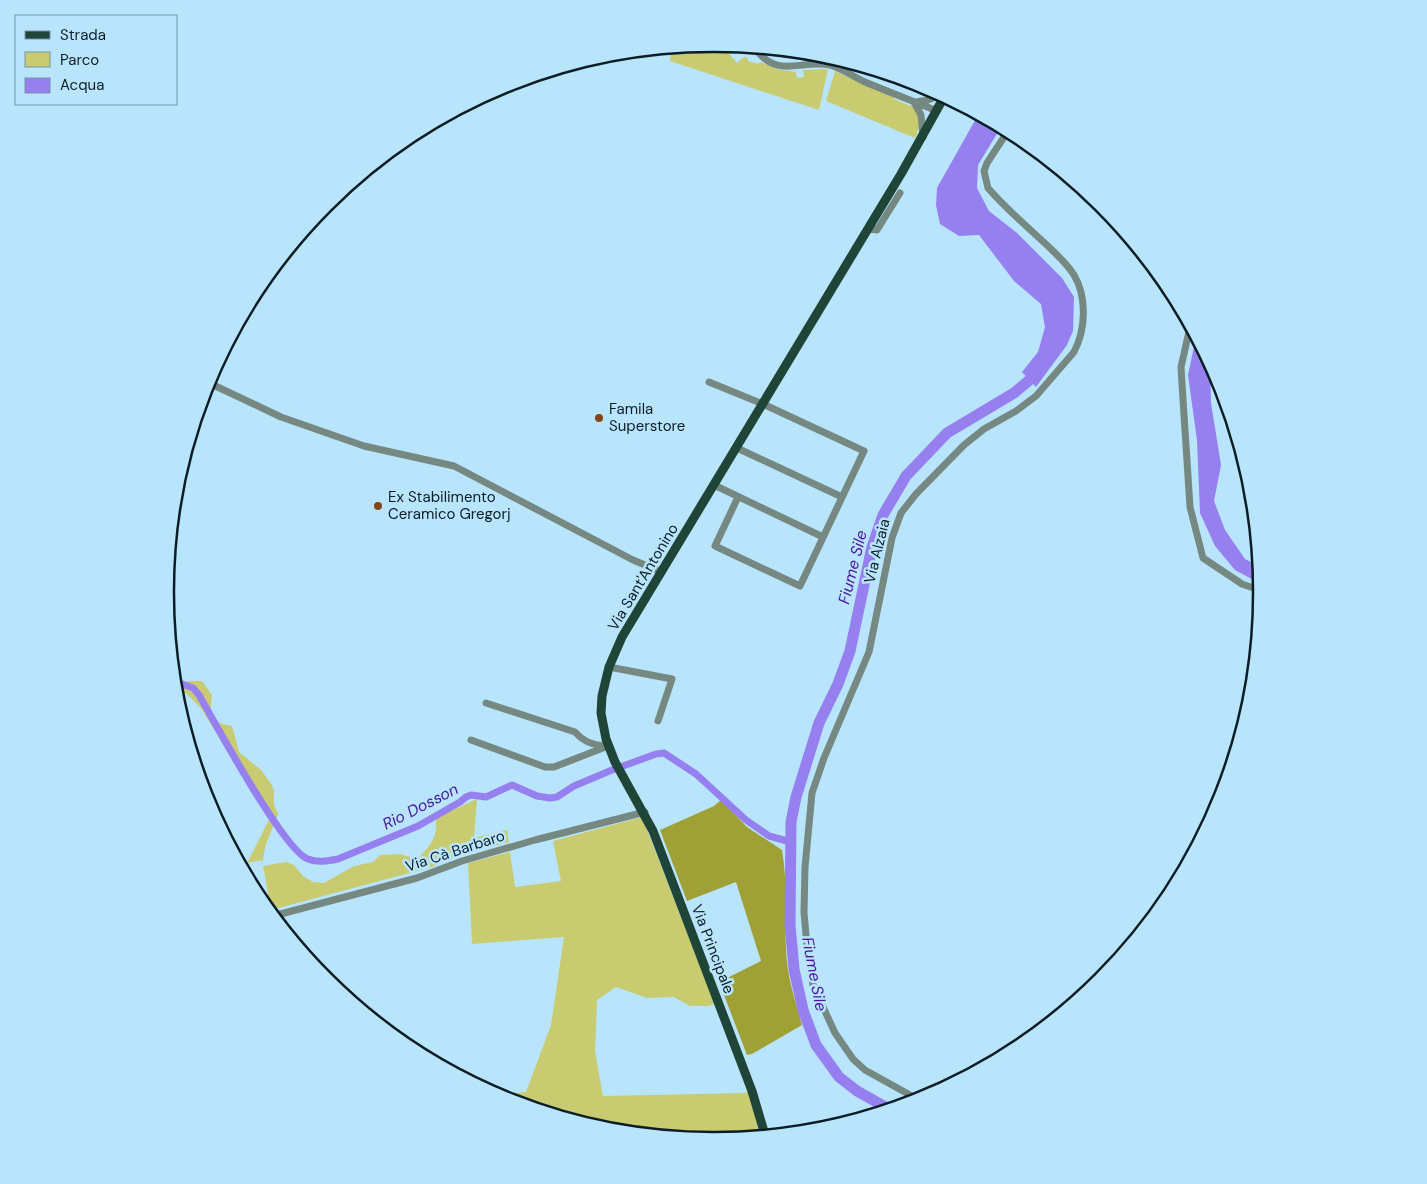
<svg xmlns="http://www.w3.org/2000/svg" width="1427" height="1184" font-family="'DM Sans',sans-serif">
  <rect width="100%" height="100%" fill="#b9e5fc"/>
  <path fill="#c8cb70" d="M714 44 725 45 730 55 737 63 744 57 748 58V61L758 64 760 62 777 69 796 72 797 78 804 77 803 70 828 69 819 110 670 61 671 48Z
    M835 71 894 97V99L910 106 911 104C921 113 921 126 915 138L826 101Z
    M190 681H202L212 695 210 716 222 724 232 726 239 752 261 770 272 785 274 791V805L278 814C272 831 262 847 263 866L286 862 294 865 303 876 313 882 324 883 354 866 373 862 380 855 400 854 417 859C429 848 440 835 435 818L477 799 474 838 507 830 509 842 457 856 432 867 271 910 262 860 247 863 269 820 201 708 187 694 175 689 174 685Z
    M642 817 715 1004 708 1006H690L674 997 647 998 616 987 597 1000 595 1051 603 1096 745 1093 748 1091 756 1115 758 1132 711 1135V1140L606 1130 498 1095 526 1092 551 1025 564 937 472 944 468 863 510 852 515 887 561 881 553 841Z
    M981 1064 982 1067 933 1093 927 1088 928 1086Z"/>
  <path fill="#9fa136" d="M721 800 747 827 782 850C788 884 784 916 786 950 787 976 795 1000 802 1025L752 1054 747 1055 719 982 761 961 736 882 687 901 660 830 714 806Z"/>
  <path fill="#9680ef" d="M978 115 1001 127 978 165 977 188 989 211 1017 233 1062 278 1074 297 1073 331 1067 345 1036 387 1022 372 1038 352 1045 327 1041 304 1014 281 979 235 959 236 940 224 936 205 937 188Z
    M1196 337 1210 364 1211 403 1221 465 1214 501 1225 530 1245 559 1259 566 1261 584 1235 570 1215 546 1200 513 1197 440 1188 375Z"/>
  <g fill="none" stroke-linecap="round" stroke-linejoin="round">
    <path stroke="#9680ef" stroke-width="7" d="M174 681 193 688 199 695C215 723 284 851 308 859 318 863 328 861 338 859L418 826 460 802 466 797 471 795 486 797 512 785 537 796 550 798 557 797 574 786 612 770 656 754 664 753 696 774 746 820 769 836 791 842"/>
    <path stroke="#9680ef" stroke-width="11" d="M889 1109 857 1091 839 1077 816 1045 803 1010 794 969 790 925 791 822 796 797 819 723 838 684 850 651 872 547 883 515 906 476 947 433 1014 393 1033 377 1039 369"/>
    <path stroke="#758881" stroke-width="7" d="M755 48C777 80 801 59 830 65 842 68 854 77 865 82 889 92 913 101 937 111
      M914 102 921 115 923 137
      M916 102 928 100 940 95
      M868 229 877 230 900 193
      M1190 327 1181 367 1182 384 1190 507 1203 558 1242 584 1262 591
      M207 382 281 417 364 446 454 466 633 560 662 572
      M709 382 763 404 864 451 800 586 715 546 738 497
      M737 448 842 497
      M714 485 823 537
      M609 667 672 679 658 721
      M486 703 575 732C584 742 593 745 607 746
      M471 740 545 767H554L608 746
      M273 916 417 878 462 861 535 840 645 812
      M919 1100 865 1070 853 1059 835 1033 813 985 808 958 804 912 805 867 812 793 824 758 869 652 892 538 901 513 916 494 964 445 984 429 1016 411 1036 396 1074 352C1086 329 1087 297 1074 275 1068 265 1059 257 1051 249 1030 229 1007 210 988 188L984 171 987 163 1008 131"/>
    <path stroke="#1f4438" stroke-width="9" d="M765 1135 752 1091 653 831 615 762 606 739 601 713 602 696 609 667 622 637 901 174 944 97"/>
  </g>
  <g fill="#864314" stroke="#b9e5fc" stroke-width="2">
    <circle cx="599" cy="418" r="5"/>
    <circle cx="378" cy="506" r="5"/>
  </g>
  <g text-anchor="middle" stroke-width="5" stroke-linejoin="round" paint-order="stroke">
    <g font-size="15" fill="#0c1d25" stroke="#b9e5fc" text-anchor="start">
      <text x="609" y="414">Famila<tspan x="609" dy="17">Superstore</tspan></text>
      <text x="388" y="502">Ex Stabilimento<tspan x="388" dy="17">Ceramico Gregorj</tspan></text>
    </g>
    <g font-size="15" fill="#0c1d25" stroke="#b9e5fc">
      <text transform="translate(877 551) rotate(-76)" y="5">Via Alzaia</text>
      <text transform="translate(643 577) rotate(-59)" y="5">Via Sant'Antonino</text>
      <text transform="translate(455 851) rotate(-18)" y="5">Via Cà Barbaro</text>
      <text transform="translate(713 949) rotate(69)" y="5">Via Principale</text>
    </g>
    <g font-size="16" font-style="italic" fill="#47169a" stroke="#b9e5fc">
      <text transform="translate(852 567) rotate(-76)" y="6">Fiume Sile</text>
      <text transform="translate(420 806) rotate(-27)" y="6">Rio Dosson</text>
      <text transform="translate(815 974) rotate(79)" y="6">Fiume Sile</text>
    </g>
  </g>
  <path d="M0 0H1427V1184H0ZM713 52H714A539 539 0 0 1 1253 591V593A539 539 0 0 1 714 1132H713A539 539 0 0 1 174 593V591A539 539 0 0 1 713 52Z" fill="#b9e5fc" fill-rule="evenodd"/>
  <path fill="none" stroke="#0c1d25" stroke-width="2.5" d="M713 52H714A539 539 0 0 1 1253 591V593A539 539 0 0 1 714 1132H713A539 539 0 0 1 174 593V591A539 539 0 0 1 713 52Z"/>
  <rect x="15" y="15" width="162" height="90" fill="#b9e5fc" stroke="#7495a6"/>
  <rect x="25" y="31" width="25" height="8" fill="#1f4438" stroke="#7495a6"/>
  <text x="60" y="40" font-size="15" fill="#0c1d25">Strada</text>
  <rect x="25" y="52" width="25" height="15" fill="#c8cb70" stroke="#7495a6"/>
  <text x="60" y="65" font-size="15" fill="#0c1d25">Parco</text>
  <rect x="25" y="78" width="25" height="15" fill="#9680ef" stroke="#7495a6"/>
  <text x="60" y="90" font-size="15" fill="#0c1d25">Acqua</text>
</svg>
